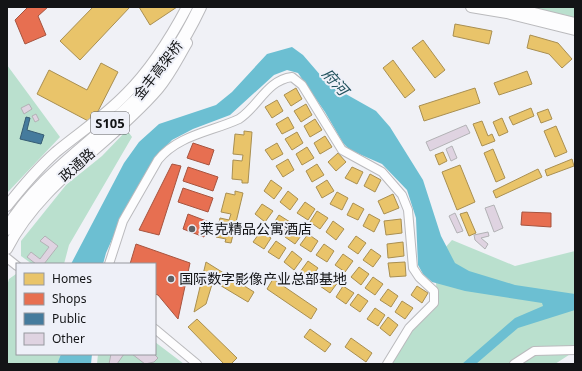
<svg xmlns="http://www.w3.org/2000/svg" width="582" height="371" font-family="'Noto Sans','Noto Sans SC',sans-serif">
  <rect width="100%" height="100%" fill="#f0f1f6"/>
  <path fill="#bae0ce" d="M527 7H575V19L566 15Z
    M7 65 60 137 7 193Z
    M127 130 132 137 69 245 64 264H32L21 256V241L66 185 102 156Z
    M452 240 515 266 575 251V351L555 364H391C398 352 404 340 413 329 420 321 432 314 437 305L435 259Z
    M16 274 17 354H61L57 364H7V286L9 279Z
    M155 342 184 364H97L98 354H155Z"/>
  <path fill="#6cbfd2" d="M292 47 303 55 328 84 376 111 390 127 423 180 441 236 455 263 469 271 515 285 575 294V310L518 328 476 364H462L515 318 543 306 542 303 465 291 432 282 423 274 418 265 416 218 407 190 382 164 350 150 343 143 325 112 298 73 287 70 274 75 230 115 193 129 172 140 154 159 126 208 106 253 103 264H71L124 163 139 142 159 124 216 105 232 92 267 54Z
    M61 354H92L91 364H57Z"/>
  <path fill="#e9c46a" stroke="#a98f51" d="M93 7H130L80 60 60 41Z
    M139 7H177L150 25Z
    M455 24 492 31 489 44 453 36Z
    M530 35 558 43 572 59 562 68 549 54 527 48Z
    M423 40 445 70 435 78 412 48Z
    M393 60 415 90 405 98 383 68Z
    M101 63 118 72 92 123 37 94 49 70 87 90Z
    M527 71 532 84 499 95 494 83Z
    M296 88 302 99 291 106 284 95Z
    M475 88 480 103 424 121 419 106Z
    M277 100 283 111 272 118 265 107Z
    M306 104 312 115 301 122 294 111Z
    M531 108 534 116 513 125 509 117Z
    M548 109 552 119 541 123 537 113Z
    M288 117 294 128 282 134 276 124Z
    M502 118 508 132 499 136 493 122Z
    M315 119 322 130 310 137 304 126Z
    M482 121 488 136 492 134 495 141 482 146 473 124Z
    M556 126 567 152 555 157 544 131Z
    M244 131 252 132 248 183H242V180L232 179 233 160 242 161 243 155 233 154 235 134 244 135Z
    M297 132 303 143 292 150 285 139Z
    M325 136 332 147 320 154 314 143Z
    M277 143 283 154 272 160 265 150Z
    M307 147 314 158 302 165 296 154Z
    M493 149 505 178 496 182 484 153Z
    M443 152 447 161 439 165 435 155Z
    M338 153 346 162 336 171 328 162Z
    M288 159 294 170 283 177 276 166Z
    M572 159 574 166 547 176 545 170Z
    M317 164 324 175 312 182 306 171Z
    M460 165 475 202 457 210 442 172Z
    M352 167 363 172 357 184 345 178Z
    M538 169 542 177 496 198 493 191Z
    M370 174 381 180 375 192 364 186Z
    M271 180 282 188 274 199 264 191Z
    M327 180 334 191 322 198 316 187Z
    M235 191 243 193 231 243 225 242 226 239 216 237 220 218 229 220 231 214 221 212 226 193 235 195Z
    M288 191 298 199 290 210 280 202Z
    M337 192 348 198 342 210 330 204Z
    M393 194 399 208 384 214 378 201Z
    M305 202 315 209 308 220 297 213Z
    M353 203 364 209 358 220 347 215Z
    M262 204 273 211 265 222 255 214Z
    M317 211 328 218 320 229 310 222Z
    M467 212 476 233 469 236 460 214Z
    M369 214 380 220 374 232 363 226Z
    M279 215 290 222 282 233 272 226Z
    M401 219 402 233 386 235 384 221Z
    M333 221 344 229 336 240 326 232Z
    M293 226 303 233 295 244 285 237Z
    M261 231 271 238 264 249 253 242Z
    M308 234 318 241 311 252 300 245Z
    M356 236 366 243 358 254 348 247Z
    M276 241 286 248 279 259 268 252Z
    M403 242 404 256 388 258 387 244Z
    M324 244 334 251 327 262 316 255Z
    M371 249 381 256 373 267 363 260Z
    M292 251 302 259 294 270 284 262Z
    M343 254 353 261 345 272 335 265Z
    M308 261 318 268 310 279 300 272Z
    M206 262 254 292 248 302 213 281 206 304 194 312Z
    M405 262 406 276 390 277 388 263Z
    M359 267 369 274 361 285 351 277Z
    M327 275 338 282 330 293 320 286Z
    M373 277 383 284 375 295 365 288Z
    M273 279 317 309 311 319 267 289Z
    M343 286 354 293 346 304 336 297Z
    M417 286 428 293 422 303 411 295Z
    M388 289 398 296 391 307 380 300Z
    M358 294 368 301 360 312 350 305Z
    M402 301 413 308 405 319 395 312Z
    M375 308 385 315 378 326 367 319Z
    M388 317 398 325 390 336 380 328Z
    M197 319 237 358 231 364H224L188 327Z
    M310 329 331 344 325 352 304 337Z
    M351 338 372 353 366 362 345 347Z"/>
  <path fill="#e76f51" stroke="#a7543f" d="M28 7H48L38 16 46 35 25 44 15 20Z
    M193 143 214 150 209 165 187 158Z
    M172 164 181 166 159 235 139 230Z
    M188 167 218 177 213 191 183 181Z
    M183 188 213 198 208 212 178 202Z
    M522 212 551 213V227L521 225Z
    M188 214 209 222 204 237 183 229Z
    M136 244 190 263 178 319 158 295 155 294V264H130Z"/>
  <path fill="#457b9d" stroke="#365c74" d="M26 117 30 118 27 130 44 135 41 144 20 139Z"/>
  <path fill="#dfd3e1" stroke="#b2b2b5" d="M29 104 32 109 24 114 21 108Z
    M36 114 39 120 35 122 32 116Z
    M466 125 470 133 430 151 426 142Z
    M452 146 457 158 451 161 446 149Z
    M494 205 503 228 494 232 485 208Z
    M455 213 463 231 457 233 449 216Z
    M488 232 489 236 481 238 488 244 485 249 475 240 474 235Z
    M45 236 58 246 44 264H36L27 257 31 252 40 259 49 247 40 241Z
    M111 354H124L117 364H109Z
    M132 354H154L158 358 154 362 145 364Z"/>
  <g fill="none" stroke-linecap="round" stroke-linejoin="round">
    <g stroke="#bababd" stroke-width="10">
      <path id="minor" d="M7 258 17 266
        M109 264 123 221 158 160C178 135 211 132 239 119 258 107 267 80 292 77L302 85 342 150 382 172 402 195 408 210 413 268 419 277 434 291V303L409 328 387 364
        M155 329 197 364
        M514 364 534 351 575 350"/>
    </g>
    <g stroke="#bababd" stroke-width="12">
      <path id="major" d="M471 7 507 13 575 30
        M510 7 575 23
        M7 206C22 187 38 168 56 152 79 133 105 116 126 94 152 68 170 39 187 7
        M7 249C41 182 110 145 158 89 170 75 178 58 187 43"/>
    </g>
    <g stroke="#bababd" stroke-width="14">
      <path id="highway" d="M7 229C39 176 93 143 136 100 163 73 184 41 200 7"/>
    </g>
    <use href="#minor" stroke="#fdfdfe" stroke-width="8"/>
    <use href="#major" stroke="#fdfdfe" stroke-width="10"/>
    <use href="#highway" stroke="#fdfdfe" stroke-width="12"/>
  </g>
  <g fill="#606164" stroke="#eef0f8" stroke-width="1.5">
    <circle cx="192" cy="229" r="4"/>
    <circle cx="171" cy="279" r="4"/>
  </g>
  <g text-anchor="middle" stroke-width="4" stroke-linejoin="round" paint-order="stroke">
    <rect fill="#eef0f8" stroke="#55565a" stroke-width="1" x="91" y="112" width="38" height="22" rx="3"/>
    <g font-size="13" font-weight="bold" fill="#131416">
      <text x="110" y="128">S105</text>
    </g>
    <g font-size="14" fill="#131416" stroke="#eef0f8">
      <text transform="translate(158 70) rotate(-52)" y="5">金丰高架桥</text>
      <text transform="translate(77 165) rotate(-42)" y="5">政通路</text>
    </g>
    <g font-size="14" fill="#131416" stroke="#eef0f8" text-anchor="start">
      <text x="200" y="234">莱克精品公寓酒店</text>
      <text x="179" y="284">国际数字影像产业总部基地</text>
    </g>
    <g font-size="15" font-style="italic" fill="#22525d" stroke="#eef0f8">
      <text transform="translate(335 82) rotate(48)" y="5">府河</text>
    </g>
  </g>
  <rect width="582" height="371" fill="none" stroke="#131416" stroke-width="16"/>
  <rect x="16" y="263" width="140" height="92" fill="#eef0f8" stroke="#96989e"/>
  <rect x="24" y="273" width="20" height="12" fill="#e9c46a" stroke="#96989e"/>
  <text x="52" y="283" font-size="12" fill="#131416">Homes</text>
  <rect x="24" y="293" width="20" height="12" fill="#e76f51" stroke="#96989e"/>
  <text x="52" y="303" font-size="12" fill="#131416">Shops</text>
  <rect x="24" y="313" width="20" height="12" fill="#457b9d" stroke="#96989e"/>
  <text x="52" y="323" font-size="12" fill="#131416">Public</text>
  <rect x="24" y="333" width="20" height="12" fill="#dfd3e1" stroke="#96989e"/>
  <text x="52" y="343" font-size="12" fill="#131416">Other</text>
</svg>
